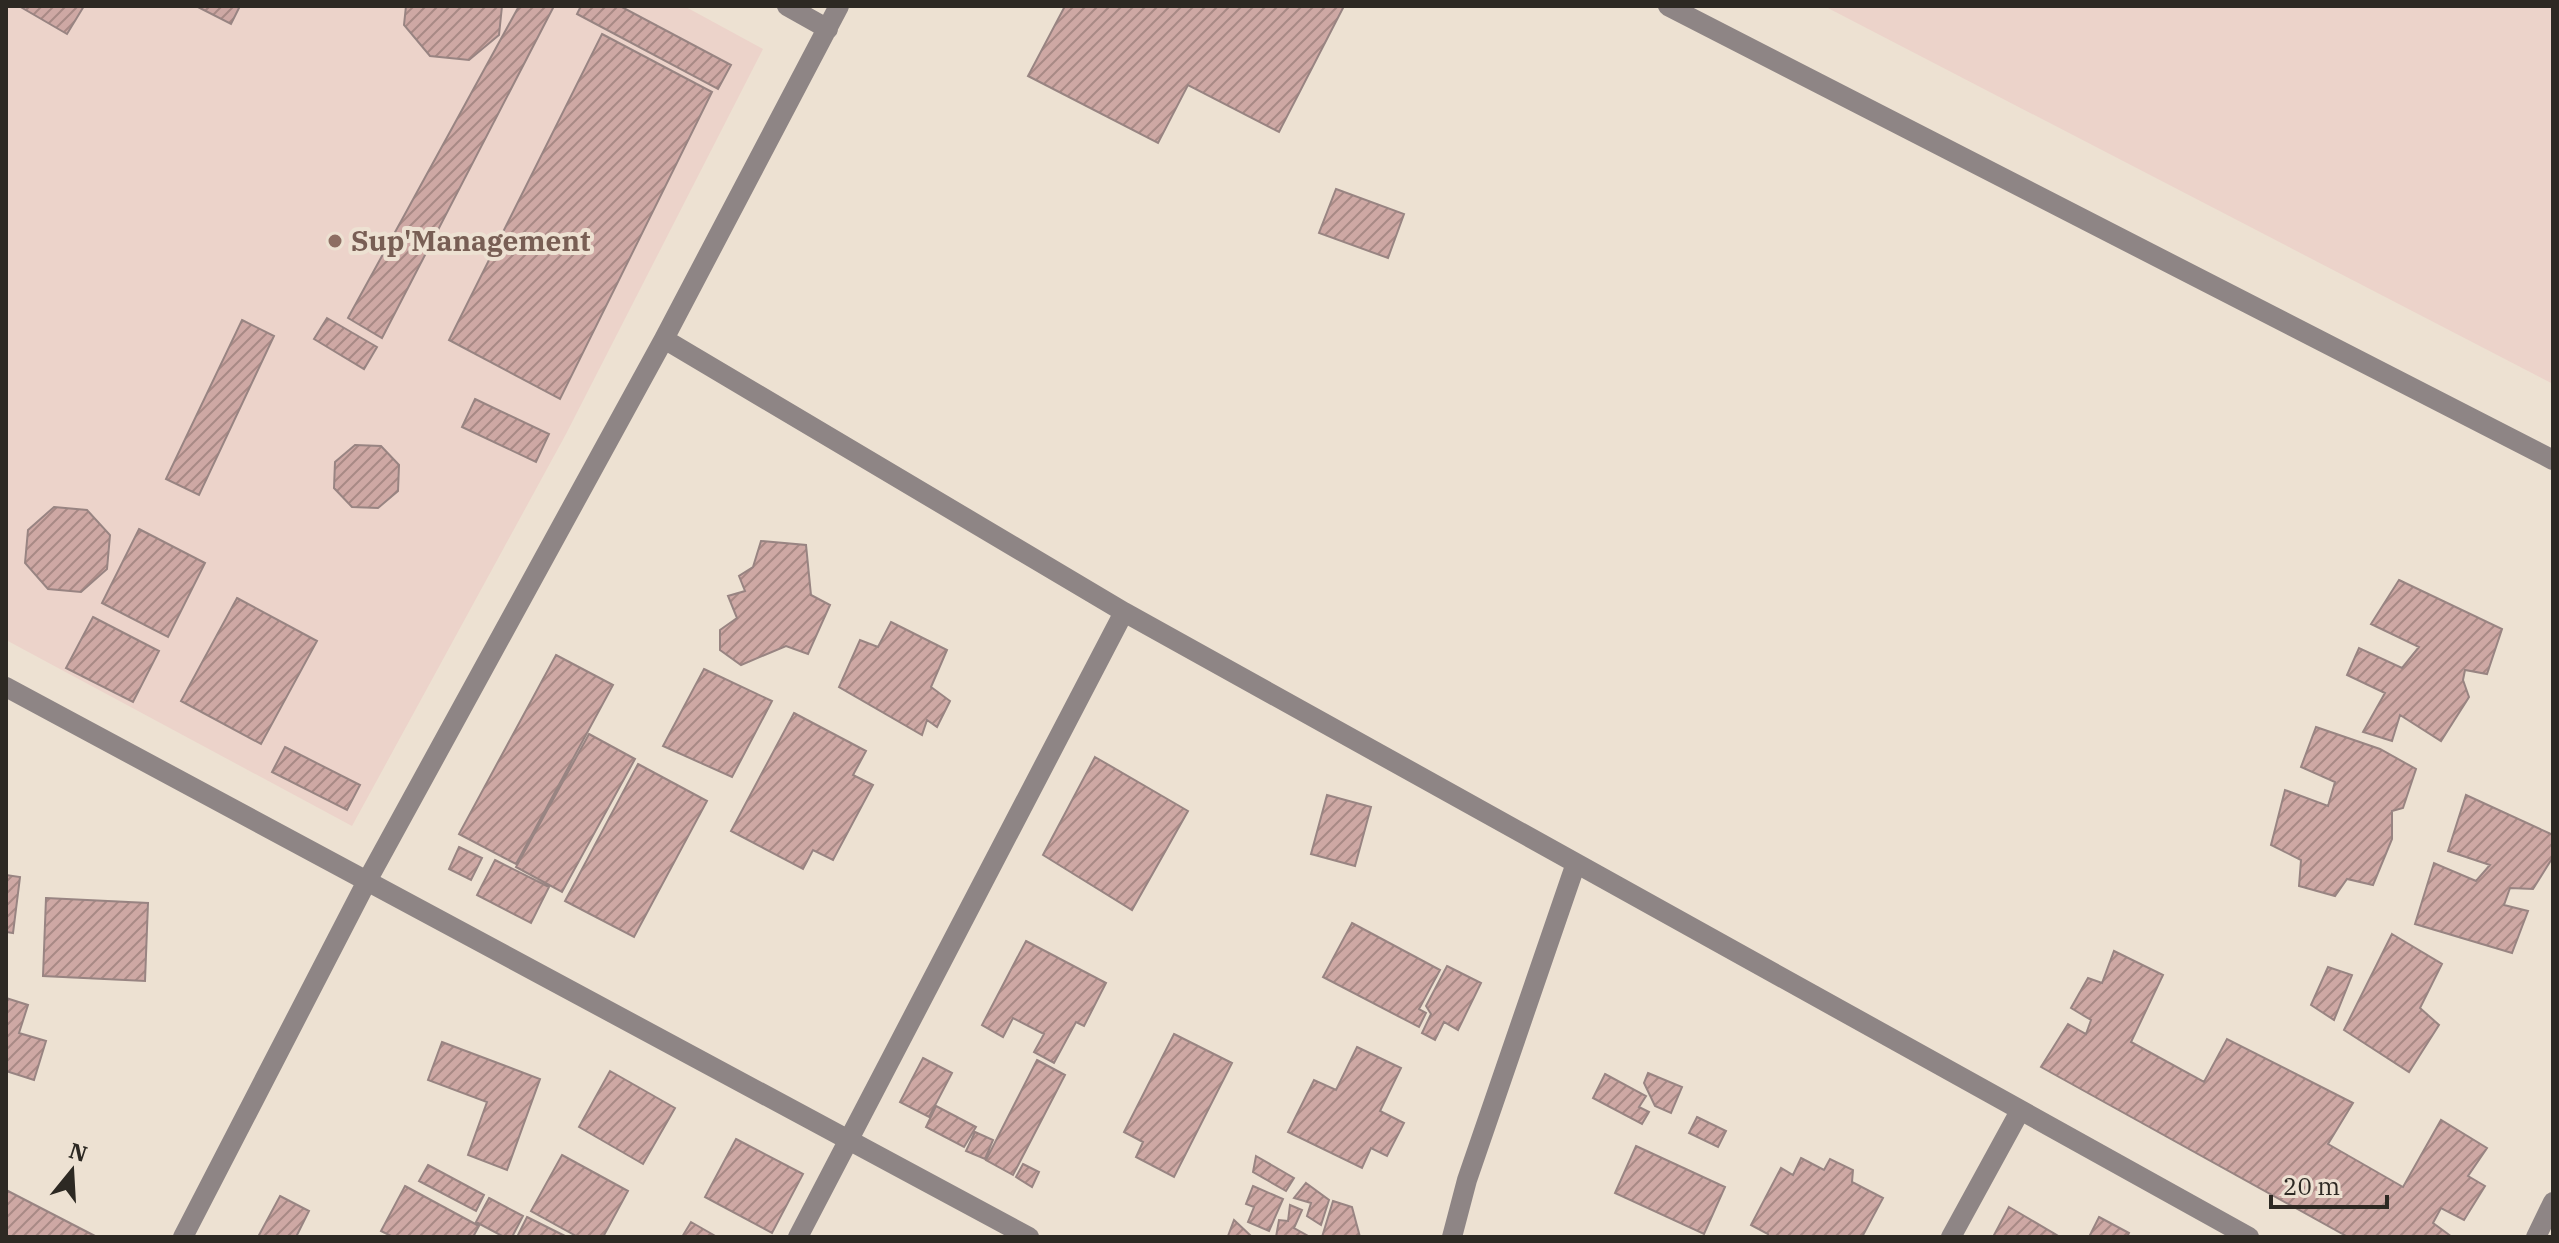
<svg xmlns="http://www.w3.org/2000/svg" width="2559" height="1243" font-family="'IBM Plex Serif',serif">
  <defs>
    <pattern id="building-hatch" width="6" height="6" patternUnits="userSpaceOnUse" patternTransform="scale(2)"><rect width="6" height="6" fill="#cea8a4"/><path d="M-1 1l2-2M0 6l6-6M5 7l2-2" fill="none" stroke="#a88985"/></pattern>
  </defs>
  <rect width="100%" height="100%" fill="#ede1d2"/>
  <path fill="#ecd3ca" d="M6 6H684L763 49 566 434 352 826 6 640Z
    M1824 6H2553V384Z"/>
  <path fill="url(#building-hatch)" stroke="#988482" stroke-width="2" d="M19 6H84L67 34Z
    M196 6H240L231 24Z
    M406 6H502L499 35 469 60 430 56 404 25Z
    M519 6H554L382 338 348 318Z
    M581 6H620L731 65 718 89 577 14Z
    M1065 6H1344L1279 132 1188 85 1158 143 1028 76Z
    M602 34 712 92 560 399 449 340Z
    M1336 189 1404 214 1388 258 1319 233Z
    M327 318 377 347 364 369 314 339Z
    M242 320 274 336 199 495 166 479Z
    M475 399 549 434 536 462 462 427Z
    M355 445 381 446 399 465 398 491 378 508 352 507 334 488 335 462Z
    M54 507 87 510 110 535 107 569 81 592 48 589 25 563 28 530Z
    M139 529 205 563 168 637 102 603Z
    M761 541 806 545 811 595 830 605 808 654 786 646 741 665 720 650V630L737 618 728 596 745 591 739 576 753 567Z
    M2399 580 2502 629 2487 674 2465 670 2463 680 2469 697 2441 741 2400 715 2392 741 2363 732 2385 693 2347 675 2359 648 2402 668 2419 647 2371 624Z
    M237 598 317 641 261 744 181 701Z
    M93 617 159 651 133 702 66 668Z
    M891 622 947 650 931 687 950 701 937 727 927 720 922 735 839 687 860 640 878 647Z
    M556 655 613 685 516 864 459 834Z
    M704 669 772 701 732 777 663 746Z
    M794 713 866 751 853 775 873 785 833 860 813 850 803 869 731 831Z
    M2316 727 2380 749 2416 769 2403 808 2392 811V839L2373 885 2347 879 2335 896 2299 886 2301 860 2271 845 2285 790 2328 806 2335 782 2301 767Z
    M589 734 635 759 562 892 516 867Z
    M285 747 360 785 347 810 272 772Z
    M1095 757 1188 811 1132 910 1043 855Z
    M638 764 707 801 634 937 565 901Z
    M1327 795 1371 807 1355 866 1311 854Z
    M2466 795 2553 835V857L2533 889 2510 888 2504 905 2528 911 2512 953 2415 924 2434 863 2476 881 2490 865 2448 851Z
    M459 847 482 858 471 880 449 869Z
    M495 860 549 887 531 923 477 895Z
    M6 875 20 877 13 933 6 932Z
    M46 898 148 903 145 981 43 976Z
    M1352 923 1440 970 1419 1009 1426 1013 1419 1027 1323 977Z
    M2392 934 2442 964 2420 1008 2439 1025 2409 1072 2344 1030Z
    M1026 941 1106 983 1084 1026 1076 1022 1054 1063 1034 1052 1044 1034 1013 1018 1003 1037 982 1025Z
    M2114 951 2163 975 2131 1042 2204 1082 2227 1039 2353 1103 2328 1144 2403 1187 2441 1120 2487 1148 2468 1176 2485 1186 2464 1220 2441 1208 2433 1223 2452 1237H2348L2041 1067 2068 1024 2086 1034 2091 1020 2071 1008 2088 978 2102 983Z
    M1447 966 1481 983 1458 1030 1444 1022 1435 1040 1422 1033 1431 1014 1426 1006Z
    M2328 967 2352 975 2334 1020 2311 1005Z
    M6 998 28 1005 19 1033 46 1041 34 1080 6 1071Z
    M1174 1034 1232 1063 1174 1177 1136 1157 1143 1142 1124 1132Z
    M442 1042 540 1079 507 1170 468 1155 487 1102 428 1080Z
    M1357 1047 1401 1068 1380 1111 1404 1123 1387 1156 1371 1148 1362 1168 1288 1132 1314 1080 1336 1090Z
    M923 1058 952 1073 929 1117 900 1102Z
    M1037 1060 1065 1075 1013 1175 986 1160Z
    M610 1071 675 1108 643 1164 579 1127Z
    M1648 1073 1682 1087 1671 1113 1655 1106 1644 1083Z
    M1605 1074 1646 1096 1639 1107 1649 1112 1642 1124 1593 1098Z
    M936 1106 976 1127 964 1147 926 1127Z
    M1697 1117 1726 1131 1718 1147 1689 1133Z
    M975 1132 993 1140 985 1159 966 1151Z
    M736 1139 803 1174 772 1233 705 1197Z
    M1636 1146 1725 1187 1704 1234 1615 1193Z
    M562 1155 628 1191 603 1237H578L531 1211Z
    M1256 1156 1294 1178 1286 1191 1253 1172Z
    M1801 1158 1824 1170 1830 1159 1853 1170 1852 1182 1883 1198 1862 1237H1768V1234L1751 1225 1781 1168 1793 1175Z
    M1023 1164 1039 1172 1032 1187 1016 1177Z
    M428 1165 484 1195 476 1211 419 1181Z
    M1306 1183 1329 1200 1321 1225 1307 1216 1311 1203 1294 1198Z
    M405 1186 479 1226 473 1237H393L381 1231Z
    M1253 1186 1283 1199 1269 1231 1248 1222 1254 1207 1246 1204Z
    M6 1190 95 1236 6 1237Z
    M280 1196 309 1211 296 1237H258Z
    M489 1198 523 1216 512 1237H504L476 1222Z
    M1333 1201 1352 1207 1360 1237H1322Z
    M1290 1205 1302 1210 1294 1228 1310 1237H1276L1279 1220 1288 1221Z
    M2009 1207 2060 1237H1993Z
    M527 1217 567 1237H517Z
    M2099 1217 2129 1233 2127 1237H2089Z
    M1234 1220 1252 1237 1228 1236Z
    M691 1222 717 1237H682Z"/>
  <g fill="none" stroke-linecap="round" stroke-linejoin="round">
    <path stroke="#8e8585" stroke-width="20" d="M787 6 828 29
      M1668 6 2553 460
      M664 339 1124 612 2249 1237
      M6 687 1029 1237
      M183 1237 367 881 664 339 839 6
      M798 1237 1124 612
      M1452 1237 1467 1180 1576 863
      M1951 1237 2020 1111
      M2536 1237 2553 1202"/>
  </g>
  <circle fill="#8d6e63" stroke="#ede1d2" stroke-width="3" cx="335" cy="241" r="8"/>
  <g text-anchor="middle" stroke-width="8" stroke-linejoin="round" paint-order="stroke">
    <g font-size="28" font-weight="bold" fill="#785e54" stroke="#ede1d2" text-anchor="start">
      <text x="351" y="251">Sup'Management</text>
    </g>
  </g>
  <rect width="2559" height="1243" fill="none" stroke="#2d2923" stroke-width="16"/>
  <g transform="translate(72 1171) rotate(18)" stroke="#ede1d2" stroke-width="6" paint-order="stroke">
  <path d="M0-6L14 30L0 20L-14 30Z" fill="#2d2923"/>
  <text y="-12" font-size="22" font-weight="bold" text-anchor="middle" fill="#2d2923">N</text>
  </g>
  <path d="M2271 1195v12h116v-12" fill="none" stroke="#2d2923" stroke-width="4"/>
  <text x="2283" y="1195" font-size="24" fill="#2d2923" stroke="#ede1d2" stroke-width="6" paint-order="stroke">20 m</text>
</svg>
